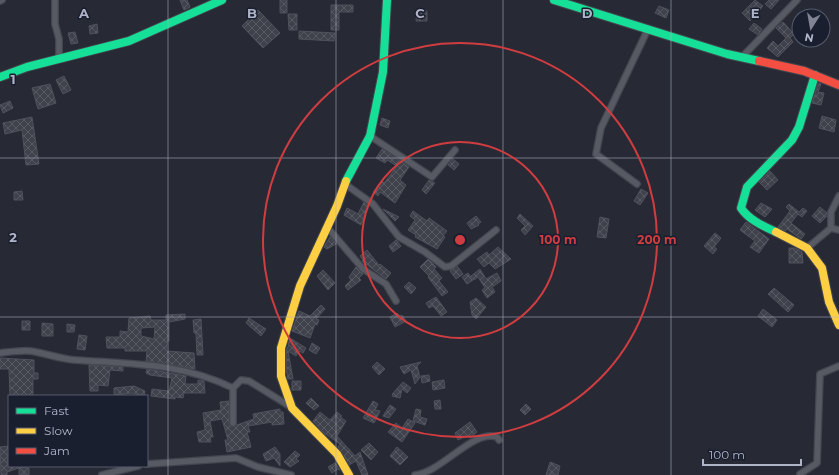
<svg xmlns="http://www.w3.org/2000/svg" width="839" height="475" font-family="Montserrat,sans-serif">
  <defs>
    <pattern id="building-cross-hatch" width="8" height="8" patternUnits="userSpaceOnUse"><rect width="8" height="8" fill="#3f414b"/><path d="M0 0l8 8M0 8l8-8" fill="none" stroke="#585a63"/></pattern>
  </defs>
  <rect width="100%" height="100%" fill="#272a35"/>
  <path fill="url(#building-cross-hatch)" stroke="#4f515d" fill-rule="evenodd" d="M180 0H187L190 7 184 10Z
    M280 0H287V13H280Z
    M755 0 763 6 750 21 742 13Z
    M769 0H779L771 9 765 4Z
    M331 5H353V12H339V30H331Z
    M659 6 669 10 666 18 655 13Z
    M258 10 280 33 263 48 242 26Z
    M417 10 427 11V21H416Z
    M288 14H297V30H289Z
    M783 22 794 34 790 38 793 42 778 57 767 48 773 41 778 46 786 38 776 28Z
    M754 23 762 29 758 35 749 29Z
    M97 24 98 33 90 34 89 26Z
    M299 31 335 33 334 41 299 39Z
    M75 32 78 43 71 44 68 33Z
    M64 76 71 90 63 94 56 80Z
    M818 83 821 84 818 92 824 93 821 105 812 103Z
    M50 84 56 103 38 109 32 88Z
    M10 101 13 108 3 113 0 105Z
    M822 116 836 120 834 132 819 128Z
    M32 117 39 164 26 165 22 130 5 134 3 123Z
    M382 118 390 121 388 128 380 125Z
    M382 149 409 167 400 180 406 185 395 203 380 192 378 196 373 192 382 181 384 183 397 166 387 160 385 163 376 158Z
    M453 159 459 164 454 170 448 165Z
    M770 171 778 180 767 190 759 182Z
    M429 180 435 183 426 194 422 190Z
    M641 189 648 193 640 205 634 201Z
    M22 191 23 200H14V192Z
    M364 202 368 206 361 225 344 215 347 208 358 214Z
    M761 203 772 209 765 217 755 210Z
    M789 204 799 212 803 208 807 211 802 217 798 214 791 223 805 234 801 239 787 229 785 231 778 227 790 211 786 207Z
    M820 207 827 213V216L820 223 812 216Z
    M383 209 399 217 395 221Z
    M413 211 427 221 429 218 447 231 443 236 445 237 437 249 415 237 416 235 408 230 415 220 410 216Z
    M520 214 533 226 525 235 521 230 525 226 517 218Z
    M476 216 481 222 478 224 479 225 471 229 467 223Z
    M600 217 609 219 606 238 597 237Z
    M746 222 769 239 759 253 750 247 755 241 740 230Z
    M715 233 721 238 714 247 717 249 713 254 704 246Z
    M330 237 336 244 327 249 324 247Z
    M396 240 401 246 393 252 389 246Z
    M498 247 511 259 495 269 489 263 484 267 477 259 487 252 489 255Z
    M789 248H795L802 252 803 263H789Z
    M367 250 379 265 380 264 391 273 386 279 362 261 363 260 360 256Z
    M428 259 436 267 434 269 442 278 439 281 448 292 442 296 428 277 429 276 420 267Z
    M457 266 463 274 456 279 450 271Z
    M356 267 363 274 359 278 361 280 348 290 345 286 351 280 349 277Z
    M480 269 486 279 497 273 501 281 492 287 495 292 487 298 482 290 485 288 478 277 474 280 471 276Z
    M323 270 335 283 328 290 317 276Z
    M468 273 473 280 467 284 462 277Z
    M409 282 416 288 411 294 404 287Z
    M774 288 794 305 788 312 768 294Z
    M436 297 447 312 441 316 433 306 429 308 426 303Z
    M476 298 486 307 476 319 472 315 470 302Z
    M321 305 325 309 316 319 319 320 317 325 315 324 310 338 292 331 299 311 310 316Z
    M763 309 777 320 772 327 758 316Z
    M397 313 400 316 402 315 406 321 395 327 390 317Z
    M185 314V319L169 322V341H167L166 351 194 353 195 369 146 361 147 351H125V348H107L106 337H120V331L128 332 129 318 150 316 151 320H166V315ZM155 327 154 339 141 336V328Z
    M249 318 266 329 261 336 246 323Z
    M201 319 203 355H197L196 333H194L193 320Z
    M22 321H30V330H22Z
    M42 323 53 324V336H42Z
    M67 324 75 325 74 332H67Z
    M79 335 87 336 85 350 77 349Z
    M290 338 306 348 303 353 299 351 296 356 288 351 293 379H288L286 368V350L289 345H288Z
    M312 343 320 348 316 354 309 350Z
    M0 358 34 360V373H38V379H33V396H10L9 369H0Z
    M377 362 385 369 379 375 372 367Z
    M421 362 417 366 420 377 415 384 411 370 404 374 400 367Z
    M89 365 123 367V371L110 370 108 386 98 385V391H90Z
    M147 369 186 376 185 384H198V380L204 381 205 393H184L183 398 175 397V399L151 396 152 389 169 391 172 378 150 375 146 373Z
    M429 375 430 381 422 383 421 376Z
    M444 380 445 388 433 390 432 382Z
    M292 381H301V390H292Z
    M403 382 411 388 407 393 402 389 400 398 392 396 393 393Z
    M134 386 145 391 144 396 132 393 114 395V388Z
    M311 398 319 406 314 410 306 403Z
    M440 400 441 409H435L434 401Z
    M229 401V423L231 427 254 419 253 414 280 409V412H283L284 424 272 425V422L248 426 250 432H247L251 447 227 452 225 440H228L222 419 210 421 213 437H210L211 442H199L197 432 205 430 203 413 221 410 220 402Z
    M373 401 378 404 375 410 380 411 374 423 363 418Z
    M526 404 531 409 525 415 520 410Z
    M390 405 396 409 389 418 383 416Z
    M416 409 421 410 420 417 427 419 425 425 413 421Z
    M320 412 330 420 337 412 342 416 340 417 346 421 337 436 355 456 360 452 368 475H362L356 461 349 465 338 447 340 444 324 433 313 421Z
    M408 419 415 423 402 442 388 432 396 423 402 428Z
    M470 422 477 432 470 438 468 435 458 440 455 433Z
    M369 443 378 452 371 460 361 450Z
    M9 446V455H7L8 466 29 468V475H19V468L7 472V475H1L0 447Z
    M275 447 280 454V466L274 458 266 461 263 454Z
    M397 447 408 457 400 465 390 456Z
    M295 451 300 455 296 459 299 461 290 467 284 462Z
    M550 462 560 466 558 475H546Z
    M335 463 340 470 338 469 332 473 328 467Z"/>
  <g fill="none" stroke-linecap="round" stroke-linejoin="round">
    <g stroke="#43464e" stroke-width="8">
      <path id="street" d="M55 0V24L59 39V59
        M0 1 2 0
        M742 57 797 0
        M370 136 432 177 455 150
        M345 184 373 204 399 237 425 252 445 267 451 266 496 230
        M637 184 596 154 601 128 648 29
        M327 227 363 269 386 284 396 301
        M831 228 839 230
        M807 248 831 228V212L839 196
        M0 353C9 352 21 350 30 351 45 353 60 359 75 360 131 364 182 363 233 388
        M233 423V388L241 380 249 381 291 407
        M147 464 236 458 258 467 291 475
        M800 474 817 463 820 374 839 366
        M102 475 138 466
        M415 475C442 472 473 429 497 437L499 440"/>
    </g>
    <g stroke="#43464e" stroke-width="10">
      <path id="fast" d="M554 0 727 54 759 61
        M0 77 27 67 129 41 222 0
        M346 181 370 136 383 72 387 0
        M776 232C763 226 749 220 741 208L747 187 792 140 799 127 815 75"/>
    </g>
    <g stroke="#43464e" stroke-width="10">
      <path id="slow" d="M346 181 337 206 300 286 281 348V376L292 408 337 454 349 475
        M776 232 807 248 822 268 829 302 839 325"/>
    </g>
    <g stroke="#43464e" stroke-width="10">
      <path id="jam" d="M759 61 804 71 839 85"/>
    </g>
    <use href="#street" stroke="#575963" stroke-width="5.5"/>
    <use href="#fast" stroke="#16e098" stroke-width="8"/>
    <use href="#slow" stroke="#ffcf43" stroke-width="8"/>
    <use href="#jam" stroke="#f24e42" stroke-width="8"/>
  </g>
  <path fill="none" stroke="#b0b4c7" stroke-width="1" stroke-opacity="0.55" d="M168 0V475M336 0V475M503 0V475M671 0V475M0 158H839M0 317H839"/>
  <g fill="none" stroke="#d03d40" stroke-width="2">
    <circle cx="460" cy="240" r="98"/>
    <circle cx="460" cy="240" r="197"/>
  </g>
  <g font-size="13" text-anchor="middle" font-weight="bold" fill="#b0b4c7" stroke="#1a1f30" stroke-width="3" stroke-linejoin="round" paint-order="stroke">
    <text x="84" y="18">A</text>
    <text x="252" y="18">B</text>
    <text x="420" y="18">C</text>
    <text x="587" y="18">D</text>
    <text x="755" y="18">E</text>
    <text x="13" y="84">1</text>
    <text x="13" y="242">2</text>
  </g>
  <circle cx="460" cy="240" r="6" fill="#d03d40" stroke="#1a1f30" stroke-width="2"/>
  <g font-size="12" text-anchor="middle" font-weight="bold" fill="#d03d40" stroke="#1a1f30" stroke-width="3" stroke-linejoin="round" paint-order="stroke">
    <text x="558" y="244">100 m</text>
    <text x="657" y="244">200 m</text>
  </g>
  <rect x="8" y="395" width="140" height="72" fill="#1a1f30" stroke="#565b6c"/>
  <rect x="16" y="408" width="20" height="6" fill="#16e098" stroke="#565b6c"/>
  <text x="44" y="415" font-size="12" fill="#b0b4c7">Fast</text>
  <rect x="16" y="428" width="20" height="6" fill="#ffcf43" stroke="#565b6c"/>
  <text x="44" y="435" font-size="12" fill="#b0b4c7">Slow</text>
  <rect x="16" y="448" width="20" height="6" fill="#f24e42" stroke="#565b6c"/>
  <text x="44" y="455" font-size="12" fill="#b0b4c7">Jam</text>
  <g transform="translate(811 28) rotate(191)"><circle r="19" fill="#1a1f30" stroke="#565b6c"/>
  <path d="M0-3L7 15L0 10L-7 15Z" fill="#808494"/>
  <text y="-6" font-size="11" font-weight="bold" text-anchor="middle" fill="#b0b4c7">N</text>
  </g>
  <path d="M703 459v6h98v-6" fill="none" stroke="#b0b4c7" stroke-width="2"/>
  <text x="709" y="459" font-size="12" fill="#b0b4c7" stroke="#1a1f30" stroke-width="3" paint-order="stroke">100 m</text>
</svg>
